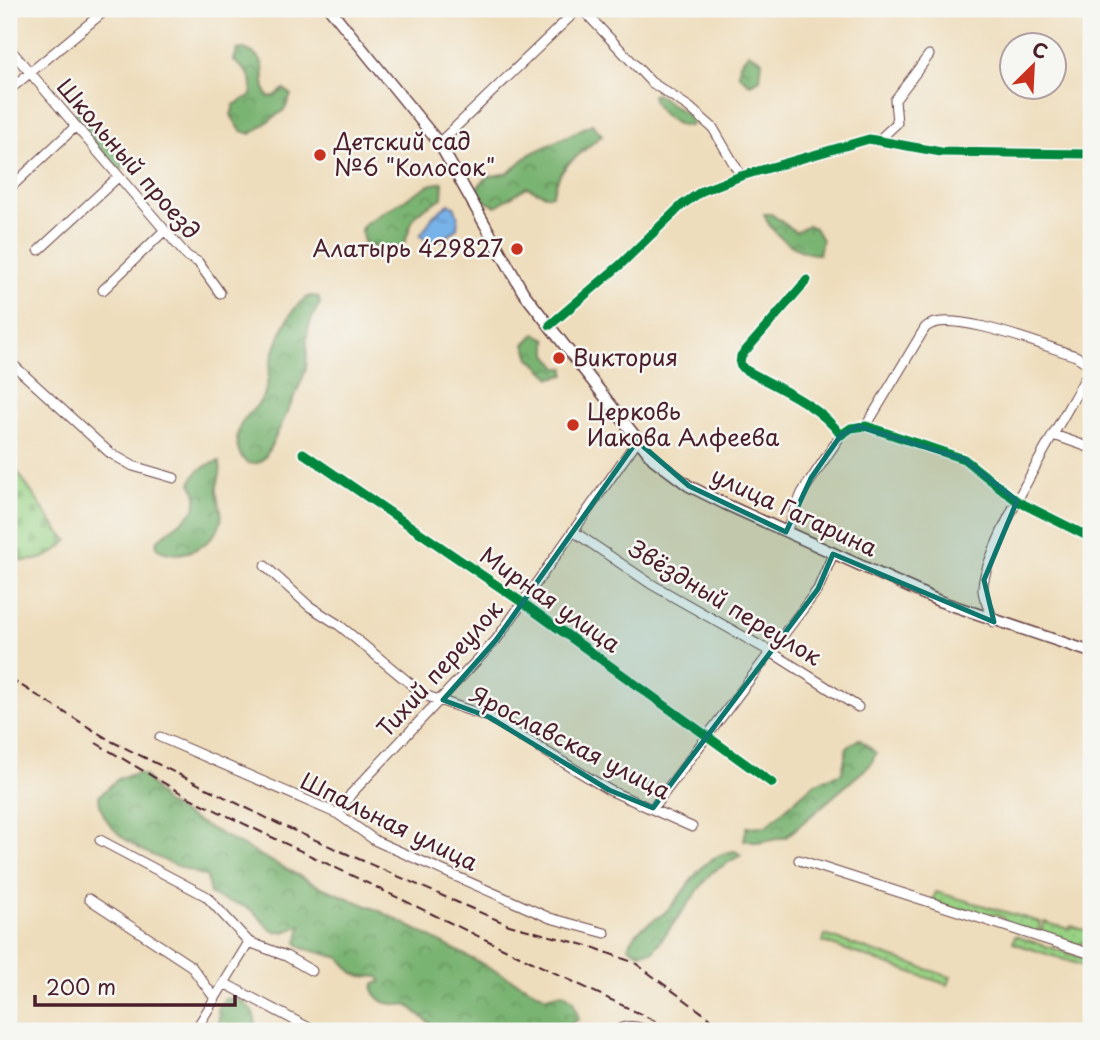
<svg xmlns="http://www.w3.org/2000/svg" width="1100" height="1040" font-family="'Playpen Sans',sans-serif">
  <defs>
    <pattern id="grass-dots" width="8" height="8" patternUnits="userSpaceOnUse" patternTransform="scale(1.75)"><rect width="8" height="8" fill="#99d284"/><path d="M2 2h.1M6 6h.1" fill="none" stroke="#85b472" stroke-width="1.8" stroke-linecap="round"/></pattern>
    <pattern id="forest-crowns" width="20" height="18" patternUnits="userSpaceOnUse" patternTransform="scale(1.75)"><rect width="20" height="18" fill="#7ab472"/><path d="M2 6a3 3 0 1 1 6 0M12 15a3 3 0 1 1 6 0" fill="none" stroke="#66925e"/></pattern>
    <pattern id="cemetery-stones" width="16" height="16" patternUnits="userSpaceOnUse" patternTransform="scale(1.75)"><rect width="16" height="16" fill="#99d284"/><path d="M2 7V4a2 2 0 0 1 4 0v3zM10 15v-3a2 2 0 0 1 4 0v3z" fill="#85b472"/></pattern>
    <pattern id="water-ripples" width="26" height="14" patternUnits="userSpaceOnUse" patternTransform="scale(1.75)"><rect width="26" height="14" fill="#77b2e8"/><path d="M2 4q2-2 4 0t4 0M15 11q2-2 4 0t4 0" fill="none" stroke="#6490bc"/></pattern>
  </defs>
  <rect width="100%" height="100%" fill="#f6f6f2"/>
  <filter id="ink" filterUnits="userSpaceOnUse"><feTurbulence type="fractalNoise" baseFrequency=".0143" numOctaves="2"/><feDisplacementMap in="SourceGraphic" scale="14" xChannelSelector="R" yChannelSelector="G"/><feConvolveMatrix kernelMatrix="1 2 1 2 8 2 1 2 1" color-interpolation-filters="sRGB"/></filter>
  <filter id="wash" filterUnits="userSpaceOnUse"><feTurbulence type="fractalNoise" baseFrequency=".00686" numOctaves="4" result="noise"/><feDisplacementMap in="SourceGraphic" scale="28" xChannelSelector="R" yChannelSelector="G"/><feGaussianBlur stdDeviation="1.57" result="paint"/><feColorMatrix in="noise" values="0 0 0 0 0 0 0 0 0 0 0 0 0 0 0 0 0 1.4 0 .05"/><feComposite in="paint" operator="in"/></filter>
  <g filter="url(#wash)">
    <rect width="100%" height="100%" fill="#eeddbc"/>
    <path fill="url(#grass-dots)" stroke="#727858" stroke-width="2" d="M936 892 1040 922 1038 933 1005 923 1003 917 992 914 987 918 932 902Z
      M1044 922 1069 929 1071 926 1091 932 1084 943 1077 945 1040 934Z
      M825 935 951 977 948 985 823 942Z
      M1015 936 1083 958 1086 967 1013 943Z"/>
    <path fill="url(#forest-crowns)" stroke="#626a4e" stroke-width="2" d="M244 49C275 61 257 76 268 97L275 96 284 89 291 95 285 109 251 134 241 131 231 115 234 105 251 95C255 77 247 71 234 61L237 50Z
      M749 53 762 60 760 79 750 84 739 75 740 63Z
      M656 94 689 116 693 123 690 126C675 127 654 111 652 95Z
      M76 111 83 114 121 159 124 166 120 172 74 118Z
      M592 124 602 135 569 163 560 174 552 195H545L527 187 496 206 484 201 477 188 487 177 508 173 530 154Z
      M443 182 442 198C432 204 420 209 414 218 404 234 411 253 383 251L364 243 361 229 366 223 429 185Z
      M764 214H771L796 232 808 225 815 228 822 240 819 254C797 255 770 233 764 214Z
      M310 296 318 297 320 303C301 334 309 338 306 369 305 375 269 452 265 457 250 474 236 456 237 439 239 414 257 412 264 395 269 384 268 369 272 358 278 338 291 304 310 296Z
      M535 334 547 339V354L558 368H565V375L551 378 530 358 525 344Z
      M219 461C223 472 218 478 217 488 216 499 224 511 221 521 214 546 180 562 158 549L156 542C174 522 210 514 191 483 195 469 207 465 219 461Z
      M859 739 876 753 870 765 786 837 758 843 744 840 747 827 766 826 815 783 842 773 847 747Z
      M136 773 145 776 164 802 183 814 316 885 382 912 546 997 563 993 573 1000 579 1019 559 1031H479L465 1026 442 1028 432 1025 409 1006C392 1002 383 1008 373 990L374 984 381 982 379 977 361 976 353 973 340 958 303 948 297 943 301 925C264 945 269 917 246 907 233 901 222 903 210 894L207 877C170 863 101 843 99 796L118 779Z
      M735 851 741 855 711 873 653 951 639 953 628 946C636 928 648 925 663 914 688 895 696 855 735 851Z
      M237 998C250 1006 260 1016 253 1031H220L218 1008 225 999Z"/>
    <path fill="url(#cemetery-stones)" stroke="#727858" stroke-width="2" d="M17 471 58 531 68 540C50 560 35 563 9 559V473L12 476Z"/>
    <path fill="url(#water-ripples)" stroke="#60688a" stroke-width="2" d="M449 204 454 206 458 216 457 228 446 238 431 243 420 236 434 215Z"/>
  </g>
  <g filter="url(#ink)">
    <g fill="none" stroke-linecap="round" stroke-linejoin="round">
      <g stroke="#633c41" stroke-width="11">
        <path id="minor" d="M582 9 651 82 689 107 713 128 741 176
          M9 48 187 256 198 262 220 293
          M9 90 107 9
          M880 139 897 123 895 100 929 55
          M439 143 578 9
          M10 188 74 128
          M39 250 117 178
          M807 280 741 356 740 364 744 369C778 388 818 404 841 435L851 428 866 426 964 459 1017 501 1091 538
          M103 290 164 231
          M550 325 620 265 682 205 702 191 741 176 869 139 941 152 1091 154
          M9 361 110 453 133 466 174 478
          M866 426 925 328C946 306 1047 347 1076 356L1091 366
          M1054 435 1091 448
          M303 453 523 603 772 783
          M573 531 651 584 771 652 858 707
          M786 532 802 493 841 435
          M265 566 309 606 339 625 424 695 489 717 609 790 692 827
          M994 622C991 612 984 601 983 591 979 555 1070 407 1091 368
          M160 737 338 814 376 841 550 918 605 933
          M653 808 818 589 833 554
          M338 814 351 794 496 640 637 441
          M100 840 206 896 249 942 286 956 312 971
          M799 860 1088 953 1091 943
          M89 899 191 966 214 997
          M224 983 315 1031
          M195 1031 249 942
          M616 1031C627 1024 637 1026 649 1031"/>
      </g>
      <g stroke="#633c41" stroke-width="13">
        <path id="major" d="M330 9 439 143 523 292 653 459 689 486 725 504 939 601 1091 652"/>
      </g>
      <use href="#minor" stroke="#fff" stroke-width="9"/>
      <use href="#major" stroke="#fff" stroke-width="10"/>
      <path stroke="#4a1f2b" stroke-width="2" stroke-dasharray="10 5" stroke-linecap="butt" d="M9 678 111 741 279 824 509 925 592 947 635 963 727 1031
        M96 743 186 796 676 1031"/>
      <g stroke="#f6f6f2" stroke-width="13">
        <path id="cycleway" d="M807 280 741 356 740 364 744 369C778 388 818 404 841 435L851 428 866 426 964 459 1017 501 1091 538
          M550 325 620 265 682 205 702 191 741 176 869 139 941 152 1091 154
          M303 453 523 603 772 783"/>
      </g>
      <use href="#cycleway" stroke="#00873e" stroke-width="9"/>
    </g>
  </g>
  <path fill="#0f766e" fill-opacity="0.2" stroke="#0f766e" stroke-width="5" stroke-linejoin="round" d="M858 426 964 459 1017 501 984 580 994 622 833 554 818 589 653 808 609 790 489 717 443 700 496 640 637 441 689 486 786 532 811 478 841 435Z"/>
  <g fill="#c8321e" stroke="#f6f6f2" stroke-width="2.5">
    <circle cx="320" cy="155" r="7"/>
    <circle cx="517" cy="249" r="7"/>
    <circle cx="559" cy="358" r="7"/>
    <circle cx="573" cy="425" r="7"/>
  </g>
  <g text-anchor="middle" stroke-width="5" stroke-linejoin="round" paint-order="stroke">
    <g font-size="23" fill="#4a1f2b" stroke="#f6f6f2" text-anchor="start">
      <text x="334" y="150">Детский сад<tspan x="334" dy="26">№6 "Колосок"</tspan></text>
      <text x="503" y="257" text-anchor="end">Алатырь 429827</text>
      <text x="573" y="366">Виктория</text>
      <text x="587" y="420">Церковь<tspan x="587" dy="26">Иакова Алфеева</tspan></text>
    </g>
    <g font-size="23" fill="#4a1f2b" stroke="#f6f6f2">
      <text transform="translate(128 159) rotate(49)" y="8">Школьный проезд</text>
      <text transform="translate(794 512) rotate(25)" y="8">улица Гагарина</text>
      <text transform="translate(550 600) rotate(35)" y="8">Мирная улица</text>
      <text transform="translate(725 603) rotate(31)" y="8">Звёздный переулок</text>
      <text transform="translate(440 669) rotate(-48)" y="8">Тихий переулок</text>
      <text transform="translate(570 743) rotate(27)" y="8">Ярославская улица</text>
      <text transform="translate(389 822) rotate(26)" y="8">Шпальная улица</text>
    </g>
  </g>
  <rect width="1100" height="1040" fill="none" stroke="#f6f6f2" stroke-width="35"/>
  <g transform="translate(1033 66) rotate(24)"><circle r="33" fill="#f6f6f2" stroke="#b1a0a2" stroke-width="2"/>
  <path d="M0-5L12 26L0 18L-12 26Z" fill="#c8321e"/>
  <text y="-10" font-size="19" font-weight="bold" text-anchor="middle" fill="#4a1f2b">С</text>
  </g>
  <path d="M35 995v10h200v-10" fill="none" stroke="#4a1f2b" stroke-width="3.5"/>
  <text x="46" y="995" font-size="21" fill="#4a1f2b" stroke="#f6f6f2" stroke-width="5" paint-order="stroke">200 m</text>
</svg>
